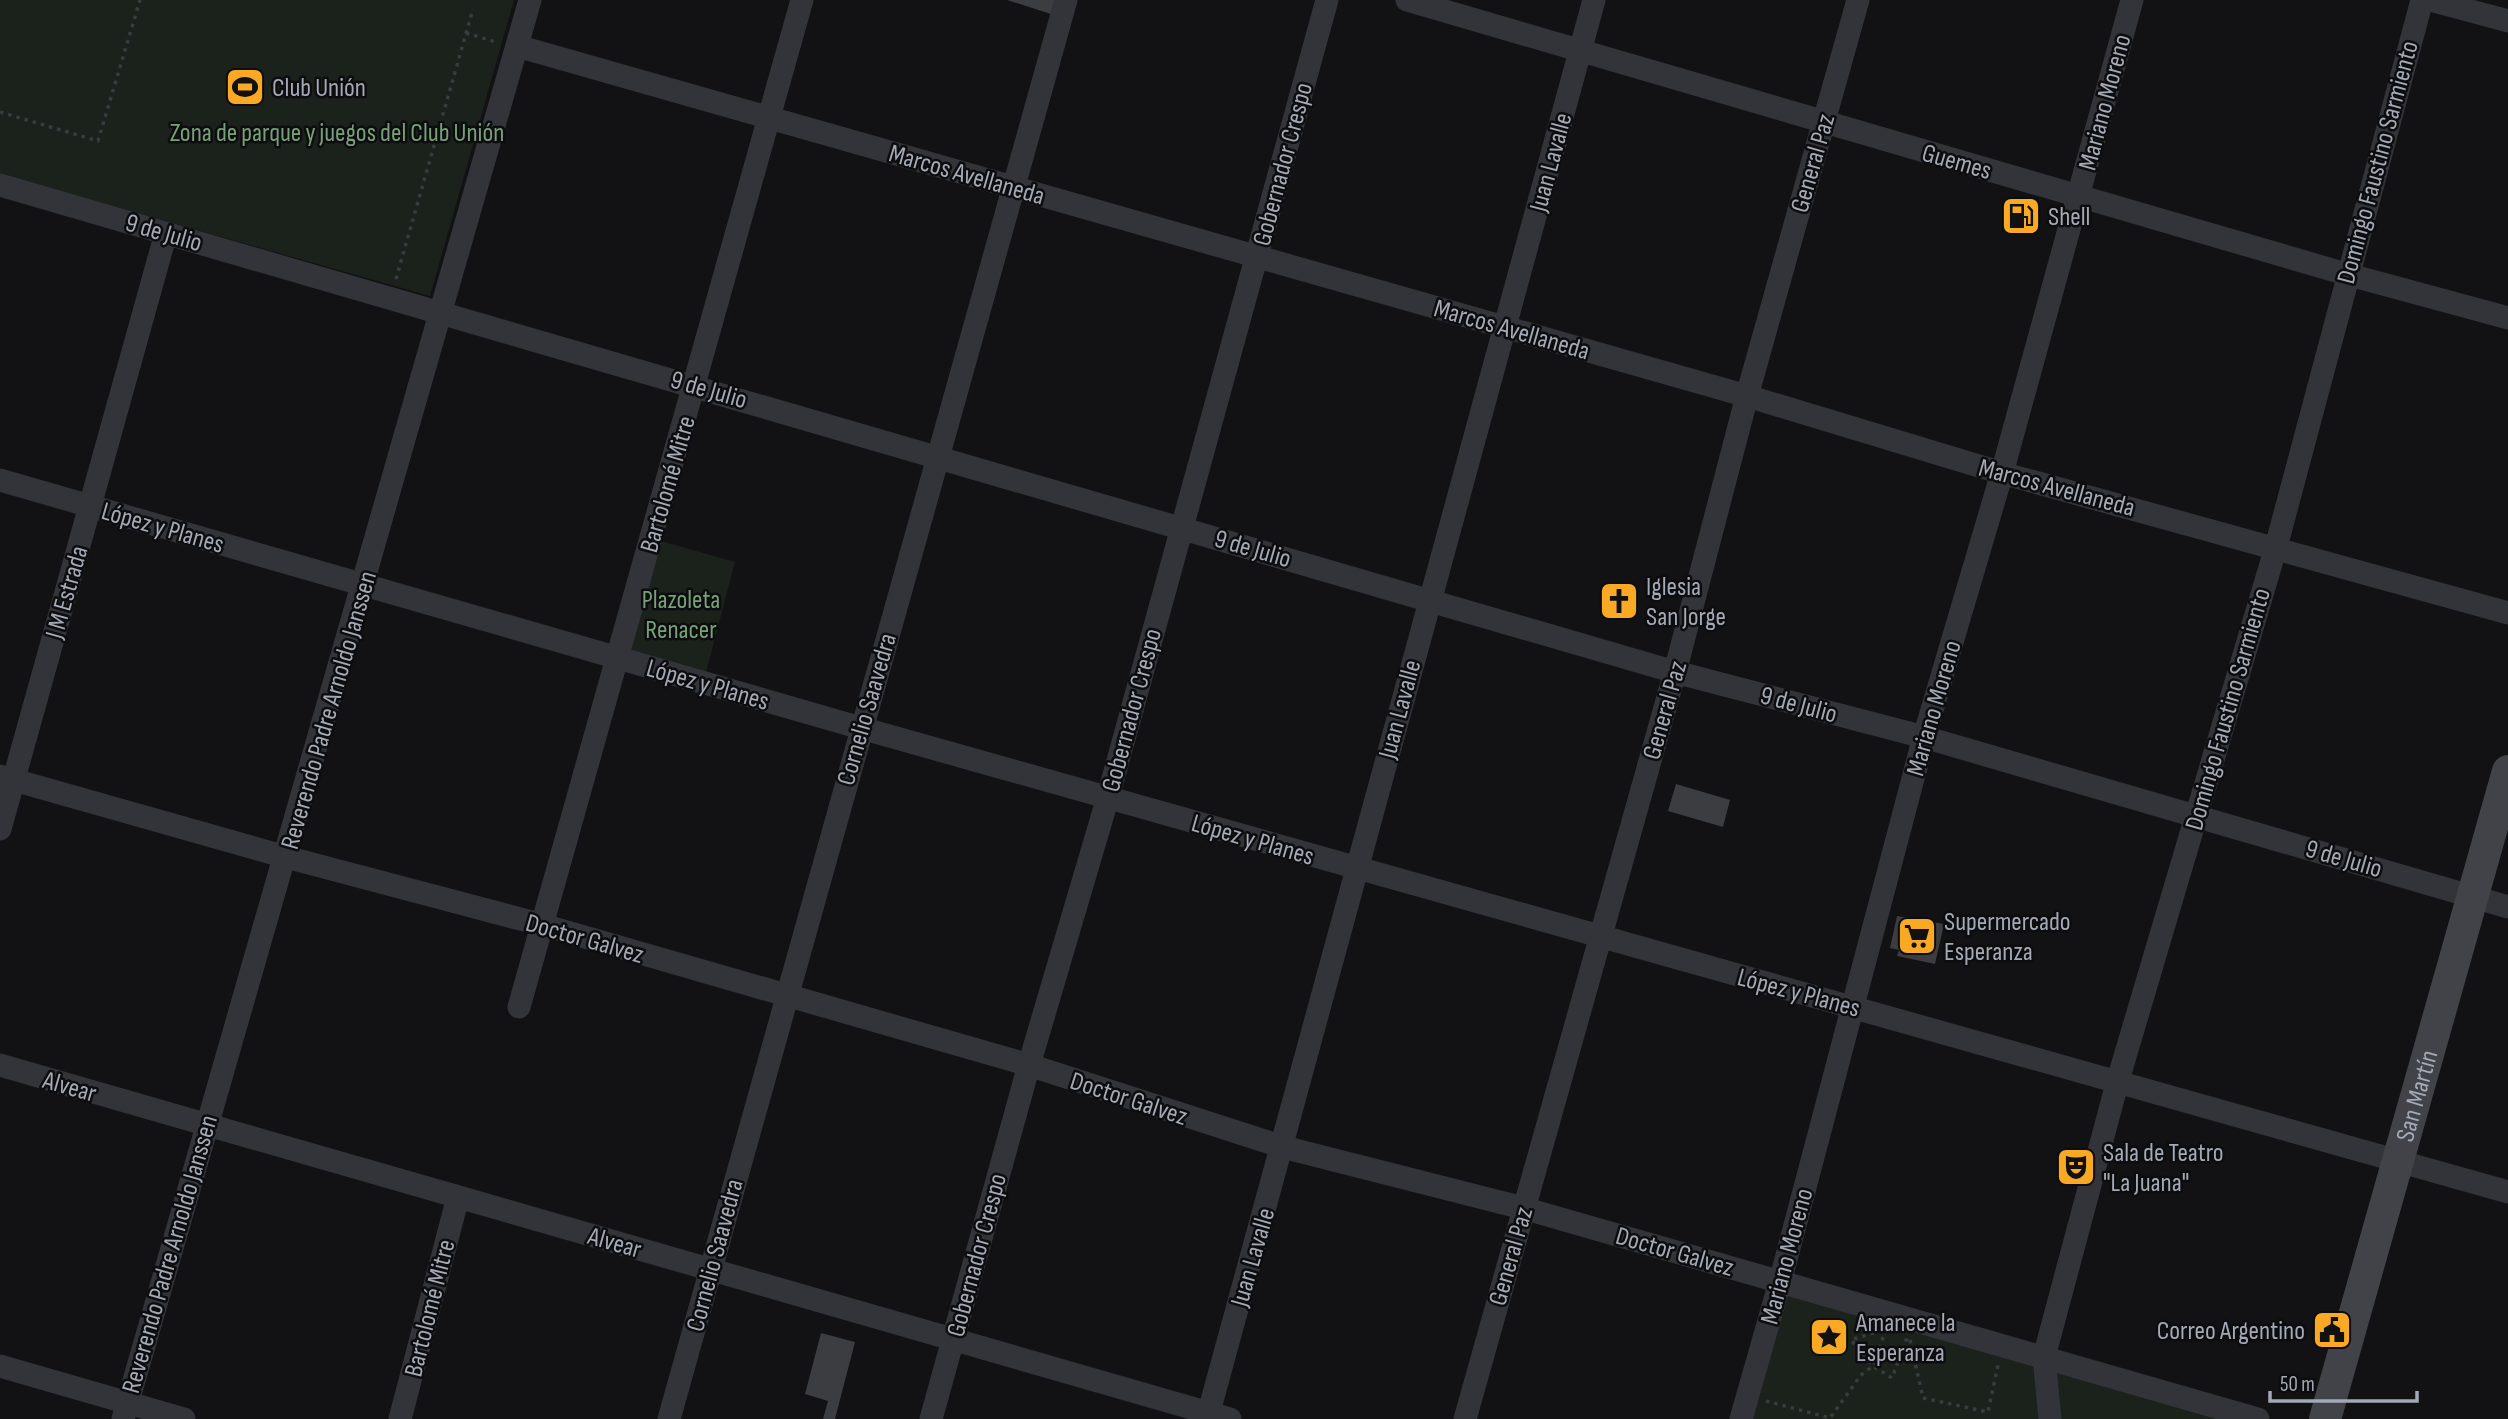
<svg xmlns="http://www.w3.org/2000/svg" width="2508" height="1419" font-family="'Sofia Sans Condensed',sans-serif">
  <rect width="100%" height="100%" fill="#121214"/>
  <path fill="#1a221b" d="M0 0H514L430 296 0 174Z
    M661 541 735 562 705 676 629 654Z
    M1780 1282 2258 1419H1741Z"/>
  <path fill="#3c3d41" d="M1007 0H1058L1054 15Z
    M1676 784 1730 800 1723 827 1668 811Z
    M1897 916 1944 924 1935 964 1897 956 1899 950 1890 948Z
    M821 1333 855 1342 835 1419H823L828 1401 805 1394Z"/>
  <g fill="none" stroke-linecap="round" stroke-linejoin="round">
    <path stroke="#393b40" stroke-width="3.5" stroke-dasharray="3.5 5" stroke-linecap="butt" d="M466 33 496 42
      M0 112 98 141 140 0
      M396 279 473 9
      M1886 1329 1873 1366 1851 1340Z
      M1910 1340 1923 1398 1988 1412 1998 1365
      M1766 1401 1830 1418 1861 1375 1873 1366 1892 1378 1907 1338"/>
    <path stroke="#333439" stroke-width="23" d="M1407 0 2346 274 2508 318
      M2430 0 2508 21
      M517 46 1747 396 2002 473 2508 613
      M0 185 1675 672 1924 737 2508 907
      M0 480 861 728 2508 1192
      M0 776 286 857 543 925 1029 1065 1283 1147 1523 1208 2258 1419
      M0 829 166 233
      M519 1007 802 0
      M0 1065 1230 1419
      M0 1366 184 1419
      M123 1419 530 0
      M400 1419 458 1197
      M669 1419 1066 0
      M931 1419 1029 1065 1108 797 1327 0
      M1207 1419 1594 0
      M1465 1419 1675 672 1747 396 1858 0
      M1741 1419 1780 1282 1924 737 2002 473 2132 0
      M2050 1419 2044 1357 2118 1080 2276 547 2422 0"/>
    <path stroke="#414349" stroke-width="32" id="s1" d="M2325 1419 2508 771"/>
  </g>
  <defs>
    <g id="stadium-square" transform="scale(2.0125)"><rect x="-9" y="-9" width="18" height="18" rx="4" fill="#f9a924" stroke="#0d0d0f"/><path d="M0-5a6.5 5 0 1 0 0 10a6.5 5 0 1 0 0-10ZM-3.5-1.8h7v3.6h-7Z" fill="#111"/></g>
    <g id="fuel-square" transform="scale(2.0125)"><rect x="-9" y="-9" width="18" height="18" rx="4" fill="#f9a924" stroke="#0d0d0f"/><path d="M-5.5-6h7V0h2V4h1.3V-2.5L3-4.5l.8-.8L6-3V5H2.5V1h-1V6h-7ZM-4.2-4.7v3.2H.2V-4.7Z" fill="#111"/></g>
    <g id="church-square" transform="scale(2.0125)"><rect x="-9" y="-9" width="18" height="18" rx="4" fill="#f9a924" stroke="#0d0d0f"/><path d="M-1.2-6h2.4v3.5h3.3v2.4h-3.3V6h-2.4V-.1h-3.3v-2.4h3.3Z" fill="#111"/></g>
    <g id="supermarket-square" transform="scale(2.0125)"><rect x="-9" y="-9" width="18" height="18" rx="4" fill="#f9a924" stroke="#0d0d0f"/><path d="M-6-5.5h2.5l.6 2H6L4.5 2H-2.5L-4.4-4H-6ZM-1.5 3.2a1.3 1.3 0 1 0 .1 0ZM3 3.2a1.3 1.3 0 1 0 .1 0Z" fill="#111"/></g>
    <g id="theatre-square" transform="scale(2.0125)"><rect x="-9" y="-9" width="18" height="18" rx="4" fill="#f9a924" stroke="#0d0d0f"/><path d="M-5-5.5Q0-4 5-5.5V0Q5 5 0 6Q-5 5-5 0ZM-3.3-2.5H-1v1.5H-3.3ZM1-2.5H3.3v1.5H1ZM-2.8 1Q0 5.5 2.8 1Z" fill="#111"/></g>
    <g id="civic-square" transform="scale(2.0125)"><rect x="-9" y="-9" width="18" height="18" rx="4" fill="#f9a924" stroke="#0d0d0f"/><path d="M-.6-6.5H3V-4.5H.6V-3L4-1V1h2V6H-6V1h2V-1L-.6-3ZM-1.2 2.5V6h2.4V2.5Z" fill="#111"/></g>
    <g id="sight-square" transform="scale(2.0125)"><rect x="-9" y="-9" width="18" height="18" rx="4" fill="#f9a924" stroke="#0d0d0f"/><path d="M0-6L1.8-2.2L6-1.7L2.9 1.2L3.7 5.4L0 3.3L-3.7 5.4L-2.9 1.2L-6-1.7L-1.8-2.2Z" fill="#111"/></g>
  </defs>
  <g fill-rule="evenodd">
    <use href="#stadium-square" x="245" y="87"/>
    <use href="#fuel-square" x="2021" y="216"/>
    <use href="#church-square" x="1619" y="601"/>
    <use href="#supermarket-square" x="1917" y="936"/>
    <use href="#theatre-square" x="2076" y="1167"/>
    <use href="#civic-square" x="2332" y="1330"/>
    <use href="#sight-square" x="1829" y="1337"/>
  </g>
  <g text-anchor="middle" stroke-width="5" stroke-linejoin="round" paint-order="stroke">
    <g font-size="26" fill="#a3a9b5" stroke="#0d0d0f" text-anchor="start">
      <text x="272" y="96">Club Unión</text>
      <text x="2048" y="225">Shell</text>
      <text x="1646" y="595">Iglesia<tspan x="1646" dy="30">San Jorge</tspan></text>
      <text x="1944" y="930">Supermercado<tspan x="1944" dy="30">Esperanza</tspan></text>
      <text x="2103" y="1161">Sala de Teatro<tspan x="2103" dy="30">"La Juana"</tspan></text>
      <text x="1856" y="1331">Amanece la<tspan x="1856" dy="30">Esperanza</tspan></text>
      <text x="2305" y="1339" text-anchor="end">Correo Argentino</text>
    </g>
    <g font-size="26" fill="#a3a9b5" stroke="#0d0d0f">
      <text transform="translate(2104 102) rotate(-75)" y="9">Mariano Moreno</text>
      <text transform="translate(1957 161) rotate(16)" y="9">Guemes</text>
      <text transform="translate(1550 162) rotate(-75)" y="9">Juan Lavalle</text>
      <text transform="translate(2377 162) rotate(-75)" y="9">Domingo Faustino Sarmiento</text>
      <text transform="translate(1812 163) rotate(-74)" y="9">General Paz</text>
      <text transform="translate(1282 164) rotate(-75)" y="9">Gobernador Crespo</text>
      <text transform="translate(967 174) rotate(16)" y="9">Marcos Avellaneda</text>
      <text transform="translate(164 232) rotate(16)" y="9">9 de Julio</text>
      <text transform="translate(1512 329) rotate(16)" y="9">Marcos Avellaneda</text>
      <text transform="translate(709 389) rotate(16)" y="9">9 de Julio</text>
      <text transform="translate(667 484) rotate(-74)" y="9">Bartolomé Mitre</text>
      <text transform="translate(2057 487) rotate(15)" y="9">Marcos Avellaneda</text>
      <text transform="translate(163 527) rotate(16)" y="9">López y Planes</text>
      <text transform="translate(1253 548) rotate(16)" y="9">9 de Julio</text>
      <text transform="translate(66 592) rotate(-74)" y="9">J M Estrada</text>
      <text transform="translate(708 684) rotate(16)" y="9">López y Planes</text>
      <text transform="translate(1799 704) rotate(15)" y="9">9 de Julio</text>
      <text transform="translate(1933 708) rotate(-74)" y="9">Mariano Moreno</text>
      <text transform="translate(866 709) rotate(-74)" y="9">Cornelio Saavedra</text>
      <text transform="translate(1399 709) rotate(-75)" y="9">Juan Lavalle</text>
      <text transform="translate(2227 709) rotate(-74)" y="9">Domingo Faustino Sarmiento</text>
      <text transform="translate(328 710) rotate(-74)" y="9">Reverendo Padre Arnoldo Janssen</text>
      <text transform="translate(1131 710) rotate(-75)" y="9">Gobernador Crespo</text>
      <text transform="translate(1664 710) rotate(-74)" y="9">General Paz</text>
      <text transform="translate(1253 839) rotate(16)" y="9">López y Planes</text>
      <text transform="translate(2344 858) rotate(16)" y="9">9 de Julio</text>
      <text transform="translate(585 938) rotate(16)" y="9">Doctor Galvez</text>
      <text transform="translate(1799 992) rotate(15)" y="9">López y Planes</text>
      <text transform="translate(70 1086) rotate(16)" y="9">Alvear</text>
      <text dy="9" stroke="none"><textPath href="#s1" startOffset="336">San Martín</textPath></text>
      <text transform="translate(1129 1098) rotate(18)" y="9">Doctor Galvez</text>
      <text transform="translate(615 1242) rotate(16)" y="9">Alvear</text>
      <text transform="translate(1675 1251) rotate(16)" y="9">Doctor Galvez</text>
      <text transform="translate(169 1254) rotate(-74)" y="9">Reverendo Padre Arnoldo Janssen</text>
      <text transform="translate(714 1255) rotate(-75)" y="9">Cornelio Saavedra</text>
      <text transform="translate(976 1255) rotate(-75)" y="9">Gobernador Crespo</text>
      <text transform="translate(1510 1256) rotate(-74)" y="9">General Paz</text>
      <text transform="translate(1786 1256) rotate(-75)" y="9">Mariano Moreno</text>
      <text transform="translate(1252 1257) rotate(-74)" y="9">Juan Lavalle</text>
      <text transform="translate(429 1308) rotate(-76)" y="9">Bartolomé Mitre</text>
    </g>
    <g font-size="26" fill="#79a179" stroke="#0d0d0f">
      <text x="337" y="141">Zona de parque y juegos del Club Unión</text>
      <text x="681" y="608">Plazoleta<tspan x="681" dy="30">Renacer</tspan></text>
    </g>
  </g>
  <path d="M2270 1391v10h147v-10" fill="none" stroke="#a3a9b5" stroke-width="3.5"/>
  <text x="2280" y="1391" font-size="21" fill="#a3a9b5" stroke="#0d0d0f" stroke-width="5" paint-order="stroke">50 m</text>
</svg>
